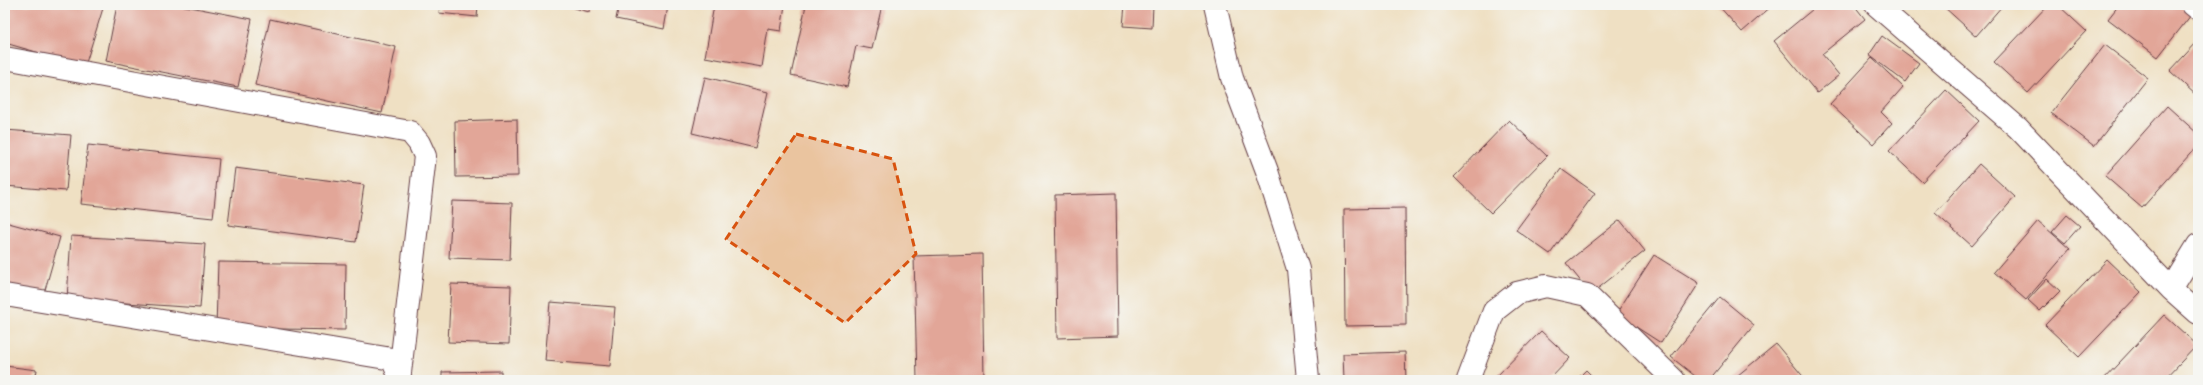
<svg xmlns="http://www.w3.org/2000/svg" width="2203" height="385" font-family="'EB Garamond',serif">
  <rect width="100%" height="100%" fill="#f6f6f2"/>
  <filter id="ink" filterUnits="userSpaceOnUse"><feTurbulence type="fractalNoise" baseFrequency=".025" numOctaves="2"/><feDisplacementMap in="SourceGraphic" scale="8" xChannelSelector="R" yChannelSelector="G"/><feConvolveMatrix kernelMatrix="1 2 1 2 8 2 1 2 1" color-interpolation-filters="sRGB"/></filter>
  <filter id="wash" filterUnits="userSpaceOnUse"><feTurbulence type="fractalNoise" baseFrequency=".012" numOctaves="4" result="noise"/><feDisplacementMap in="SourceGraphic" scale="16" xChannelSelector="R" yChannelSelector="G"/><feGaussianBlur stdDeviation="0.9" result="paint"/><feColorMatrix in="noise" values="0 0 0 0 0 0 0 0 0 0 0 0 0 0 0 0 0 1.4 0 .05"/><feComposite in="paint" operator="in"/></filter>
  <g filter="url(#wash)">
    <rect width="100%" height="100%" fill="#efe0c3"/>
    <g id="blocks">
      <path fill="#e2a698" d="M5 5H104L85 66 5 43Z
        M117 5H180L252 19 238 87 106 61Z
        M440 5H478L477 17 439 13Z
        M564 5H590L589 12Z
        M619 5H682L681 9 668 6 664 29 616 19Z
        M714 5H785L781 31 768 29 762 67 705 57Z
        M806 5H882L872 49 856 46 847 87 791 75Z
        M1125 5H1153L1152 28 1123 26Z
        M1718 5H1773L1742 32Z
        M1818 5H1854L1865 19 1822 54 1839 75 1817 93 1774 41Z
        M1944 5H2003L1976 36 1943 6Z
        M2048 5H2058L2086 31 2028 93 1994 62Z
        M2119 5H2188L2195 10 2158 57 2108 19Z
        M270 19 396 47 382 113 255 85Z
        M1882 36 1919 63 1905 82 1869 55Z
        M2198 41V97L2170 71Z
        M2105 45 2148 78 2094 146 2051 113Z
        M1872 58 1903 87 1881 112 1892 123 1873 144 1830 104Z
        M705 77 768 92 755 148 692 133Z
        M1946 90 1979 121 1922 182 1889 151Z
        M2167 106 2198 134V145L2142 208 2105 176Z
        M517 119 518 176 456 177 455 121Z
        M1509 120 1547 156 1491 213 1454 177Z
        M5 130 71 135 66 191 5 186Z
        M88 145 219 159 213 218 81 204Z
        M1979 164 2015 197 1972 246 1935 213Z
        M235 168 364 185 356 242 228 225Z
        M1561 169 1595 193 1550 254 1516 230Z
        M1116 193 1118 336 1057 338 1055 195Z
        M452 201 512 203 510 260 449 258Z
        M1405 208 1406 325 1345 326 1344 209Z
        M2067 215 2080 226 2065 243 2052 232Z
        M1620 220 1645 251 1591 294 1566 263Z
        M2038 221 2070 249 2026 300 1994 272Z
        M5 222 60 237 43 297 5 287Z
        M71 236 205 244 200 308 67 299Z
        M982 254 984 380H917L914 256Z
        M1654 255 1699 283 1661 343 1616 314Z
        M2107 260 2141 292 2079 357 2045 325Z
        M218 262 346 264 345 330 216 328Z
        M2047 279 2060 291 2040 311 2028 300Z
        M451 284 511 286 509 344 448 342Z
        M1720 297 1754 325 1709 380H1700L1671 357Z
        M550 302 615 307 610 366 545 361Z
        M2164 315 2197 345 2164 380H2103Z
        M1541 331 1570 358 1549 380H1493Z
        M1776 344 1806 380H1732Z
        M1405 352 1406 380H1344L1343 354Z
        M5 366 37 370 35 380H5Z
        M1586 370 1596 380H1576Z
        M501 371V380H442V372Z"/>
    </g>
  </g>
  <g filter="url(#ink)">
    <use href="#blocks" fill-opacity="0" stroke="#633c42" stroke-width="1"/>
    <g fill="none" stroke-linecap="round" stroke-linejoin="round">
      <g stroke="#633c42" stroke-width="24">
        <path id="minor" d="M1215 5 1232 78 1267 171 1298 269 1308 380
          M1876 5 2018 128 2171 289 2198 313
          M2193 5 2198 9
          M5 58 410 132 419 143 425 156 400 373
          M2171 289 2198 245
          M5 295 392 359 401 380
          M1468 380 1494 311 1517 293 1546 286 1587 295 1674 380"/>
      </g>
      <use href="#minor" stroke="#fff" stroke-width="22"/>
    </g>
  </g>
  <path fill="#d8530f" fill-opacity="0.2" stroke="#d8530f" stroke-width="3" stroke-dasharray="8 5" stroke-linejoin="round" d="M796 134 893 159 916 254 845 323 726 239Z"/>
  <rect width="2203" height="385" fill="none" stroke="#f6f6f2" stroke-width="20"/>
</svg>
